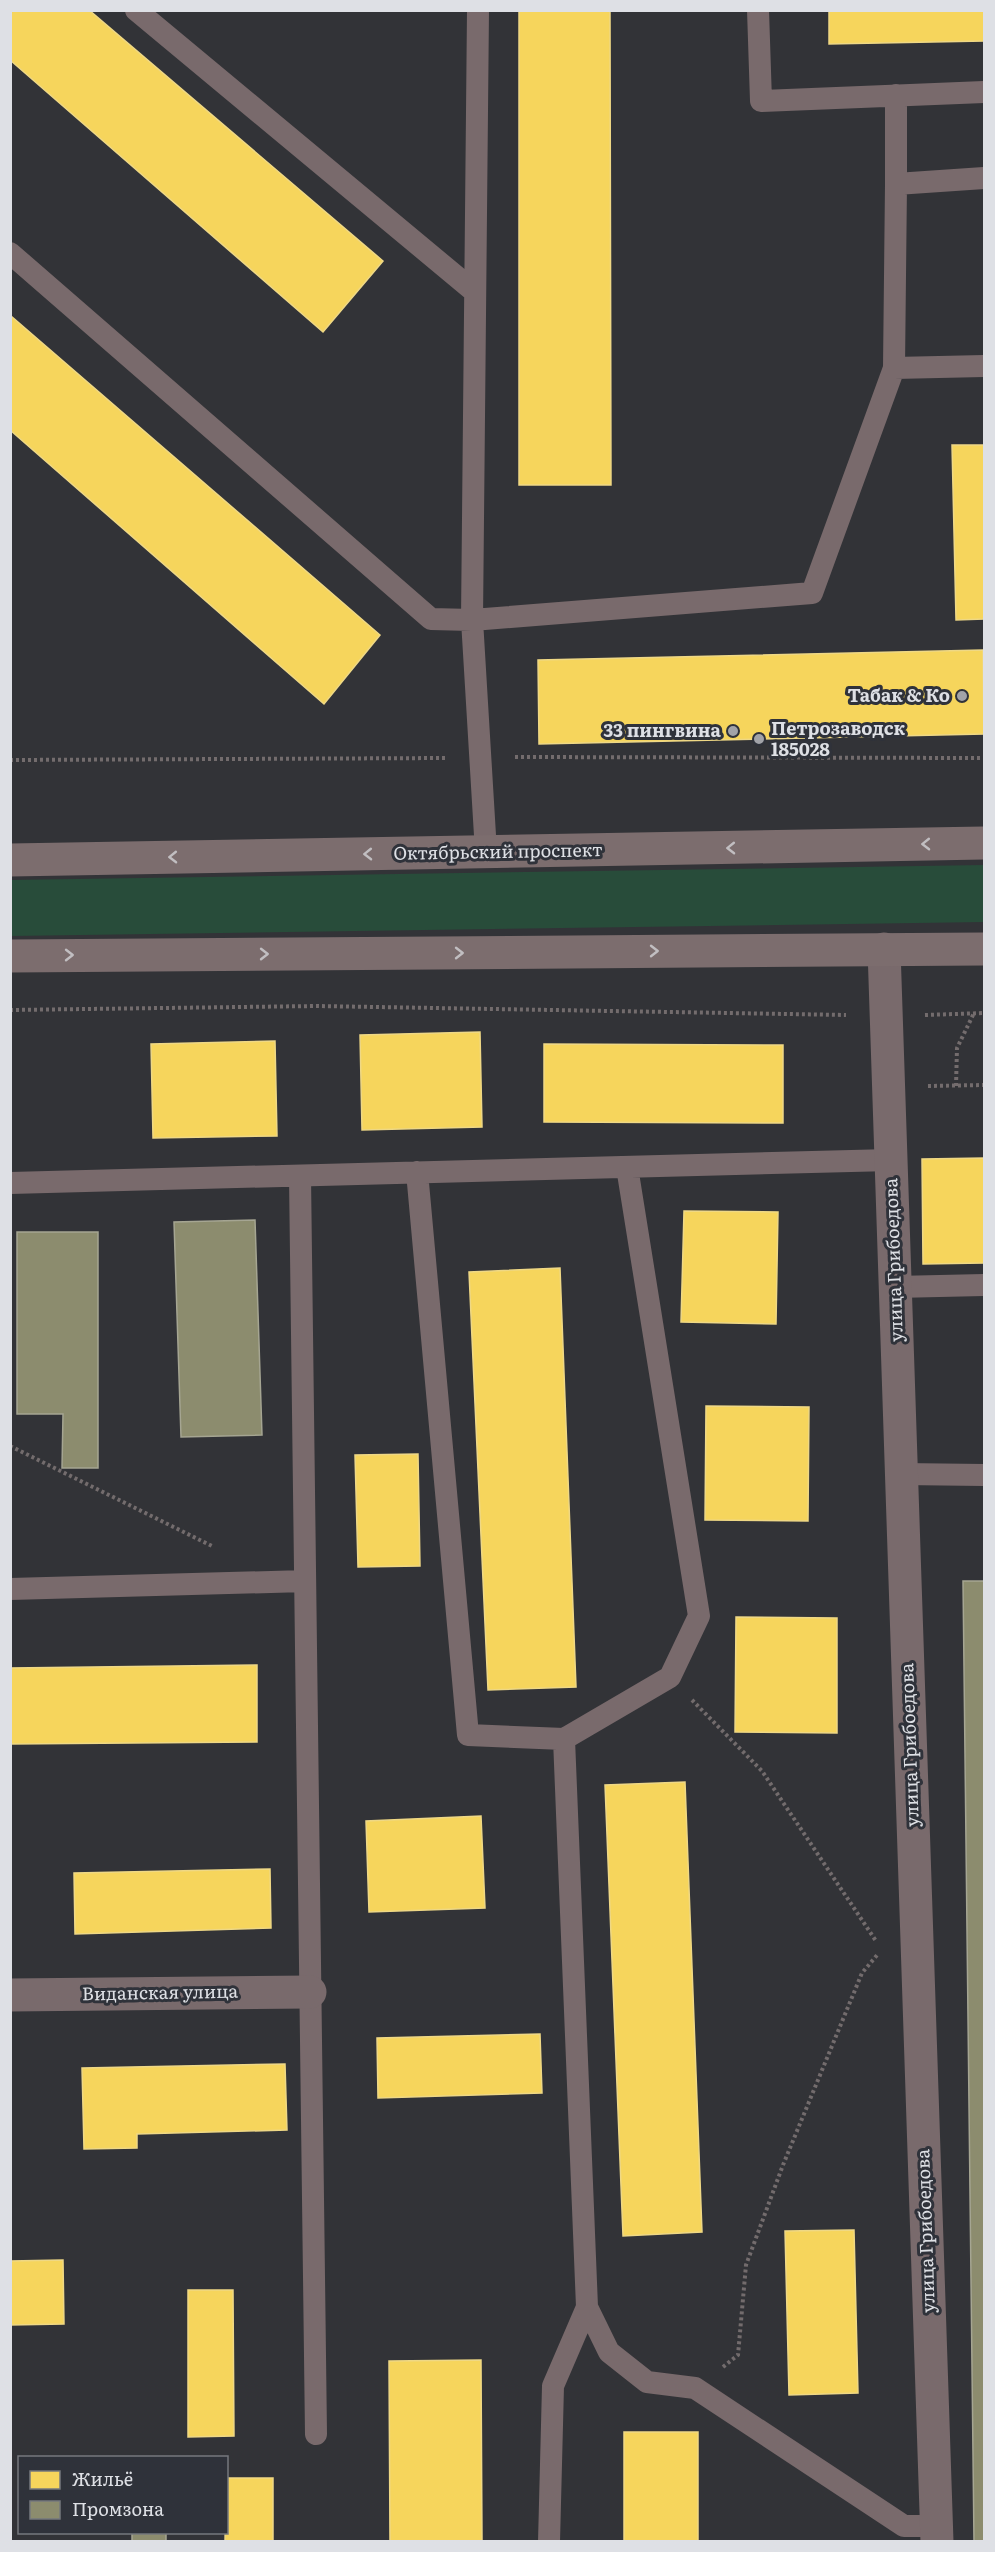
<svg xmlns="http://www.w3.org/2000/svg" width="995" height="2552" font-family="Literata,serif">
  <rect width="100%" height="100%" fill="#323337"/>
  <path fill="#284c3a" d="M984 865V922L11 936V880Z"/>
  <path fill="#f6d55c" stroke="#efd885" stroke-width="1.5" d="M10 10H89L383 261 323 332 10 60Z
    M519 10H610L611 485H519Z
    M829 10H984V41L829 44Z
    M11 316 380 635 324 704 10 430Z
    M952 445H984V619L956 620Z
    M983 650 984 734 539 744 538 660Z
    M480 1032 482 1127 362 1130 360 1035Z
    M275 1041 277 1136 153 1138 151 1044Z
    M544 1044 783 1045V1123L544 1122Z
    M984 1158V1263L923 1264 922 1159Z
    M684 1211 778 1212 776 1324 681 1322Z
    M560 1268 576 1687 488 1690 469 1272Z
    M706 1406 809 1407 808 1521 705 1520Z
    M418 1454 420 1566 358 1567 355 1455Z
    M736 1617 837 1618V1733L735 1732Z
    M257 1665V1742L10 1744V1668Z
    M685 1782 702 2232 623 2236 605 1785Z
    M481 1816 485 1908 369 1912 366 1821Z
    M270 1869 271 1928 75 1934 74 1873Z
    M540 2034 542 2093 378 2098 377 2038Z
    M285 2064 287 2130 137 2134V2148L84 2149 82 2068Z
    M854 2230 858 2393 789 2395 785 2231Z
    M63 2260 64 2324 10 2325V2261Z
    M188 2290H233L234 2436 188 2437Z
    M481 2360 482 2542H390L389 2361Z
    M624 2432H698V2542H624Z
    M226 2478H273V2542H225Z"/>
  <path fill="#8c8c6e" stroke="#a5a592" stroke-width="1.5" d="M255 1220 262 1435 181 1437 174 1222Z
    M17 1232H98V1468H62L63 1414H17Z
    M963 1581H984V2542H974Z
    M132 2532H166V2542H132Z"/>
  <g fill="none" stroke-linecap="round" stroke-linejoin="round">
    <path stroke="#736c6d" stroke-width="4" stroke-dasharray="3 3" stroke-linecap="butt" d="M515 757 984 758
      M10 760 448 758
      M10 1010 317 1006 846 1015
      M925 1015 984 1013
      M928 1086 984 1085
      M956 1086 957 1048 974 1013
      M10 1446 214 1547
      M692 1700 762 1771 876 1941
      M723 2367 738 2355 746 2265 783 2165 862 1973 878 1954"/>
    <path stroke="#796a6c" stroke-width="22" d="M136 10 475 292
      M478 10 472 620 486 852
      M758 10 761 101 984 92
      M896 95V184
      M10 253 431 619 472 620 812 593 894 368 896 184 984 178
      M894 368 984 366
      M417 1172 468 1735 564 1739 587 2307 609 2352 647 2382 695 2388 904 2526H936
      M300 1176 316 2434
      M10 1183 891 1160
      M895 1287 984 1285
      M901 1474 984 1475
      M10 1589 305 1581
      M564 1739 670 1677 699 1616 627 1167
      M549 2542 553 2386 587 2307"/>
    <path stroke="#796a6c" stroke-width="33" d="M884 949 937 2542
      M10 1995 310 1992"/>
    <path stroke="#7c6d6e" stroke-width="33" d="M10 860 984 843
      M10 956 984 949"/>
  </g>
  <defs><path id="oneway-chevron" d="M-2-3.5L2.5 0L-2 3.5" fill="none" stroke-width="1.6" stroke-linecap="round" stroke-linejoin="round" transform="scale(1.5)"/></defs>
  <g stroke="#c1bec1">
    <use href="#oneway-chevron" transform="translate(926 844) rotate(179)"/>
    <use href="#oneway-chevron" transform="translate(731 848) rotate(179)"/>
    <use href="#oneway-chevron" transform="translate(368 854) rotate(179)"/>
    <use href="#oneway-chevron" transform="translate(173 857) rotate(179)"/>
    <use href="#oneway-chevron" transform="translate(654 951)"/>
    <use href="#oneway-chevron" transform="translate(459 953)"/>
    <use href="#oneway-chevron" transform="translate(264 954)"/>
    <use href="#oneway-chevron" transform="translate(69 955)"/>
  </g>
  <g fill="#a2a3a8" stroke="#2f323a" stroke-width="2">
    <circle cx="962" cy="696" r="6"/>
    <circle cx="733" cy="731" r="6"/>
    <circle cx="759" cy="739" r="6"/>
  </g>
  <g text-anchor="middle" stroke-width="6" stroke-linejoin="round" paint-order="stroke">
    <g font-size="18" font-weight="bold" fill="#dee0e5" stroke="#2f323a" text-anchor="end">
      <text x="950" y="702">Табак &amp; Ко</text>
      <text x="771" y="735" text-anchor="start">Петрозаводск<tspan x="771" dy="21">185028</tspan></text>
      <text x="721" y="737">33 пингвина</text>
    </g>
    <g font-size="18" fill="#dee0e5" stroke="#2f323a">
      <text transform="translate(498 852) rotate(-1)" y="6">Октябрьский проспект</text>
      <text transform="translate(894 1260) rotate(-92)" y="6">улица Грибоедова</text>
      <text transform="translate(910 1745) rotate(-92)" y="6">улица Грибоедова</text>
      <text transform="translate(160 1993) rotate(-1)" y="6">Виданская улица</text>
      <text transform="translate(926 2231) rotate(-92)" y="6">улица Грибоедова</text>
    </g>
  </g>
  <rect width="995" height="2552" fill="none" stroke="#dee0e5" stroke-width="24"/>
  <rect x="18" y="2456" width="210" height="78" fill="#2f323a" stroke="#75787e" stroke-width="1.5"/>
  <rect x="30" y="2471" width="30" height="18" fill="#f6d55c" stroke="#75787e" stroke-width="1.5"/>
  <text x="72" y="2486" font-size="18" fill="#dee0e5">Жильё</text>
  <rect x="30" y="2501" width="30" height="18" fill="#8c8c6e" stroke="#75787e" stroke-width="1.5"/>
  <text x="72" y="2516" font-size="18" fill="#dee0e5">Промзона</text>
</svg>
